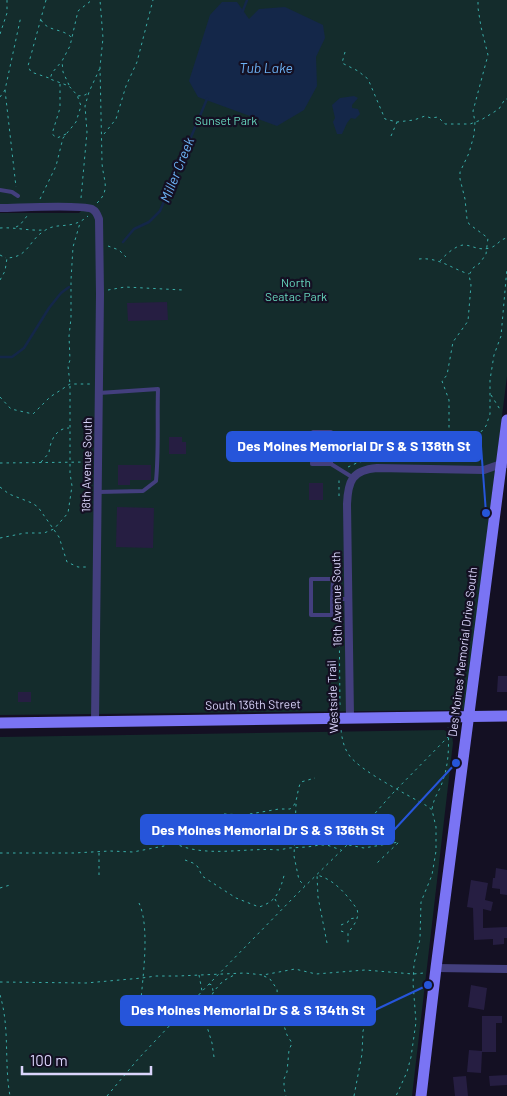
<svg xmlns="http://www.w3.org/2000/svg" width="507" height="1096" font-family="Barlow,sans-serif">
  <rect width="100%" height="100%" fill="#141023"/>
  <path fill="#142c2c" d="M0 0H507V376L465 710 0 715V213H79L85 207 0 205Z
    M444 730 452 735 453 743 412 1096H0V737Z"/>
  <path fill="#142749" d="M222 2H237L249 19 259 9 285 7 323 25 325 38 316 57 317 86 304 110 277 126 198 97 189 81 210 15Z
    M354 96 358 98 352 105V108L358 109 360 114 355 119 351 118 347 123 342 134H337L333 122 335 118 332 105 340 98Z"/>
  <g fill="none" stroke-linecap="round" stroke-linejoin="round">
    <path stroke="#142749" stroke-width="2.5" d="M242 13 247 0
      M123 242 134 229 149 222 160 211 207 99
      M0 357H12L24 348 49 308 61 293 69 287"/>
  </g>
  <path fill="#261e42" d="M167 302 168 320 128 321 127 303Z
    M169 437H182V442H186V454H169Z
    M118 465H151V480H130V485H118Z
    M309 483H323V500H309Z
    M117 507 154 508 153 548 116 547Z
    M498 676H507V692H497Z
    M18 692H31V702H18Z
    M496 868 507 870V895L500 894V889L492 888 493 878H495Z
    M471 880 488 883 485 900 493 902 491 911 483 909V928L507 927V938H504V944L493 945V939L474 940 473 908 467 907Z
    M471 985 487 988 484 1010 468 1007Z
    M482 1016H502V1023H496V1052H482L481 1073 467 1072 469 1050 482 1051Z
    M507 1075V1085L490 1086 489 1076Z
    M466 1076 468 1096H455L453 1077Z"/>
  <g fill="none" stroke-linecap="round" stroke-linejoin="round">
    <path stroke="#39aca8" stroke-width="1" stroke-dasharray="2.5 4" stroke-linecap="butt" d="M46 0 28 66 31 72 49 78
      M41 20C48 32 62 28 71 37
      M0 34 7 13V0
      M345 52 342 63 358 71 368 79 385 119 397 122 414 120 425 116 431 118 438 117 445 124H470L481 120 499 109 505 99H507
      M60 84V108L52 134 57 138 66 134
      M69 85 63 72 62 61 70 46 78 11 92 0
      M5 90 16 187
      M78 96 85 95 88 93
      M0 97 5 90 21 16
      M104 134 116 119 126 86 137 62 153 0
      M391 136 397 122
      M81 198 87 132 85 106 89 92 100 68
      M40 199 56 166 63 138 76 122 81 106 77 95 69 86 50 79 52 73 62 61
      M97 203C112 189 102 178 102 161L100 67 103 38 100 0
      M16 227 20 225 27 216
      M0 228C15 227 29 231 43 230
      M108 246 119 250 126 257
      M0 255 6 258
      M419 259C439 257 452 269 469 274
      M440 261C445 255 455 246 463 245 473 245 477 251 490 248 497 246 500 239 507 238
      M0 280 5 271 7 258C29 257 28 241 44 231 58 221 71 231 88 216
      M108 290 125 287 183 290
      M491 395 501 411
      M0 397 11 409 33 414 50 397 70 384H91
      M449 447V400L442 381 447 375 453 342 468 321 471 285 469 275 473 268 480 263 486 254 488 238 469 224 467 219 465 199 460 179V172L469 153 474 135 475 122 473 111 488 55 481 27 478 8V0
      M409 460 465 443 480 433 486 426 490 414V380L494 355 501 336 507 268
      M41 462 49 453C50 441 56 428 69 428
      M0 463 90 462
      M348 467 359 462 370 460
      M0 487 9 494 32 503 38 507 59 537 67 562 78 567H88
      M339 496V477
      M0 538 25 533H44L54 529 68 513 72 486 70 473V384L68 366 70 360 69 336 71 318V280L73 247 80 223
      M339 605 340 708
      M341 730C342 739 344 748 349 755 360 771 408 795 427 806L432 810 436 827V851L432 875 421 902 420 939 414 964 413 983 416 1022 411 1057 407 1072 396 1096
      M296 804 294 856 299 880 305 886
      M432 809C434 796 440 791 443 780 449 763 449 745 448 727
      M224 814 244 815 279 809H290C299 803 296 791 301 782L315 778
      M349 845 364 848 399 842 377 863
      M0 853H74L110 851 133 852 164 846 172 842C203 859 246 847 279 850L289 848 307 847 320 845H327L341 850
      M185 860 193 863 198 867 202 876 236 898 259 907C278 901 280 890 285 872
      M99 875V853
      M0 888 10 885
      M275 899 280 909
      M139 903C152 931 140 993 139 1025
      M341 925 348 922 349 919 355 918
      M341 931 347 933
      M327 943 318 897 317 875C335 880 346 894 357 909 360 919 353 926 348 933V943
      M199 975 202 991
      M264 976 270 979 277 989 278 1007 287 1035 292 1043 289 1050 287 1072 284 1079V1088L286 1096
      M0 982 86 983 142 978 156 976H178L245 973 263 975 295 969 316 974 365 970 413 974 424 973
      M209 984 212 985 213 991
      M0 995C10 1028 4 1063 10 1096
      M214 1057 212 1043 205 1020 210 999 214 991 223 981 236 974
      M107 1096 139 1058 209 984 295 896 348 844 392 794 448 737 457 736
      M354 1096 362 1054 363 1031 367 1018 365 1007"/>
    <path stroke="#433f7e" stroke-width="4" d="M0 190 12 192 18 196
      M331 464V432H313L312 464H331L352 477
      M98 492 143 491 156 481C159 450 157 420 158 389L99 393
      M332 599V615H311V579H333L332 599H348"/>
    <path stroke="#433f7e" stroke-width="8" d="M0 208C17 208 79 204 92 209 96 211 97 214 99 219L100 294 95 722
      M350 717 347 504C348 481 352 470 377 468L484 470 501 464H507
      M436 968 507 969"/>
    <path stroke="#7a74f4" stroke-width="11" d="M0 723 507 716
      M421 1096 436 968 507 420"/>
  </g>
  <g text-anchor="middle" stroke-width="4.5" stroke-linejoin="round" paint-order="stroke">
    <g font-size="12" fill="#67d6bd" stroke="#141023">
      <text x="226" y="125">Sunset Park</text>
      <text x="296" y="287">North<tspan x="296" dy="14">Seatac Park</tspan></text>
    </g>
    <g font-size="12" fill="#dbd5fc" stroke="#141023">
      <text transform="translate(87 465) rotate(-89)" y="4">18th Avenue South</text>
      <text transform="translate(337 599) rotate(-91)" y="4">16th Avenue South</text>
      <text transform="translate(463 652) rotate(-83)" y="4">Des Moines Memorial Drive South</text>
      <text transform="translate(333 697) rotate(-92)" y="4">Westside Trail</text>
      <text transform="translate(253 705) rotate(-1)" y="4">South 136th Street</text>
    </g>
    <g font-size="14" font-style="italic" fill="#6cb1f3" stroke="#141023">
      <text x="266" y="73">Tub Lake</text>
      <text transform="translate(177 170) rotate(-68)" y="5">Miller Creek</text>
    </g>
  </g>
  <path fill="none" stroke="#2655da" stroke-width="2" d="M486 513L481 446M456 763L394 830M428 985L375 1010"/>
  <g fill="#2655da" stroke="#141023" stroke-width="2">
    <circle cx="486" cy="513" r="5"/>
    <circle cx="456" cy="763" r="5"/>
    <circle cx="428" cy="985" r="5"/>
  </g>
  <g fill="#2655da" stroke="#2655da" stroke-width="2">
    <rect x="227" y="432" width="254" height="29" rx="5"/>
    <rect x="141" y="815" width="253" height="29" rx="5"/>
    <rect x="121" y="996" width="254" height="29" rx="5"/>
  </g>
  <g font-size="14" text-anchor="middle" font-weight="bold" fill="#fff">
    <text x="354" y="451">Des Moines Memorial Dr S &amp; S 138th St</text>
    <text x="268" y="835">Des Moines Memorial Dr S &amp; S 136th St</text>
    <text x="248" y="1015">Des Moines Memorial Dr S &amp; S 134th St</text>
  </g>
  <path d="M22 1066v8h129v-8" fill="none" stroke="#dbd5fc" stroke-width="2.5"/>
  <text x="30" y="1066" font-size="15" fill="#dbd5fc" stroke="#141023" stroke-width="4" paint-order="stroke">100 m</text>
</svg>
